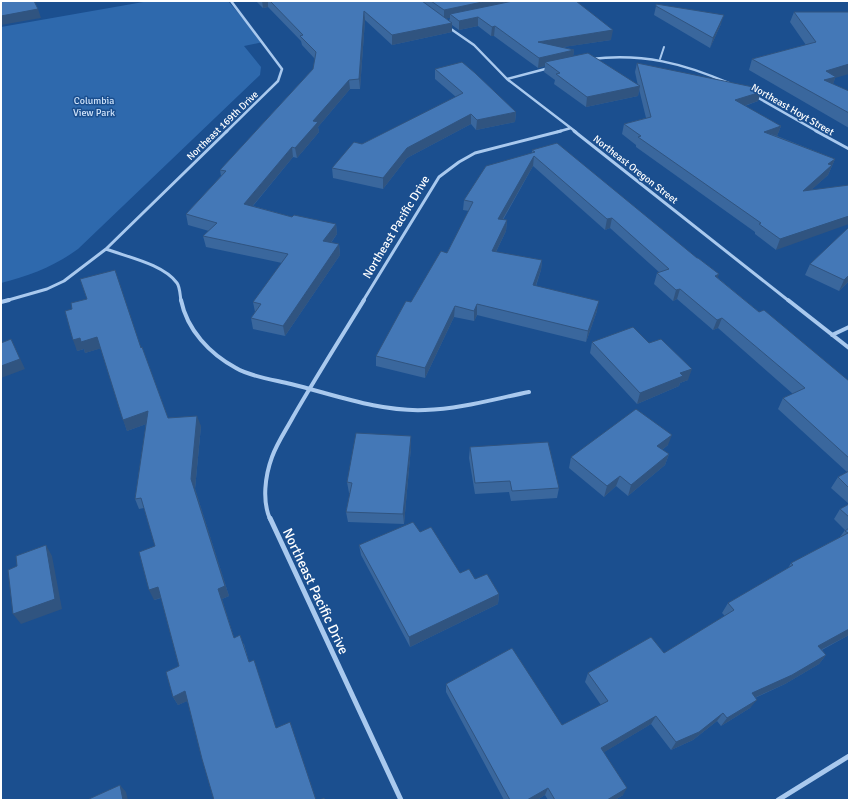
<svg xmlns="http://www.w3.org/2000/svg" width="850" height="801" font-family="Signika,sans-serif">
  <rect width="100%" height="100%" fill="#1b4f8f"/>
  <path fill="#2e69ad" d="M149 1H228L263 42 244 46 261 67 260 75 78 249C55 266 29 276 1 283V27Z"/>
  <g fill="none" stroke-linecap="round" stroke-linejoin="round">
    <path stroke="#a9c9ee" stroke-width="2" d="M660 59 664 47"/>
    <path stroke="#a9c9ee" stroke-width="2.5" d="M448 27 474 45 507 79 576 132
      M591 59C643 53 683 63 731 84
      M507 79 549 68
      M755 96 818 132
      M226 132 278 81 282 69 231 1
      M557 132 571 128"/>
    <path stroke="#a9c9ee" stroke-width="3" d="M574 131 789 301
      M816 131 849 149
      M106 249C127 257 163 264 177 283 180 287 180 295 181 301
      M5 301 47 289 64 281 106 249 227 131
      M363 301 439 177 459 162 475 153 561 131"/>
    <path stroke="#a9c9ee" stroke-width="4" d="M181 300C187 330 210 354 236 368 251 377 275 380 291 384 335 395 380 412 425 410 460 409 494 399 529 392
      M788 300 849 348
      M1 302 9 300
      M832 335 849 327
      M270 519C262 501 265 476 272 457 277 443 286 430 293 417 316 377 340 339 364 300"/>
    <path stroke="#a9c9ee" stroke-width="5" d="M270 518 401 800
      M778 800 849 756"/>
  </g>
  <path fill="#3a679d" fill-rule="evenodd" d="M256 1H576L611 40 563 47 574 50 573 56 638 86 635 72 637 63 761 92 758 101 745 106 781 126 777 136 835 159 828 175 812 189 776 250 755 234V232L636 147V145L622 134 624 124 646 118 639 89 638 96 586 107 554 84 555 80 544 72 545 66 538 68 494 36H491L478 26 459 30 452 25V32L392 45 365 20 360 89H350L318 127 319 132 297 158 293 157 253 206 292 217 336 224 337 234 331 243 339 244 340 255 285 336 253 329 251 318 255 312 253 302 282 263 206 247 203 236 209 231 188 225 186 214 221 176 220 170 313 69 315 59 302 45 301 41 268 7 263 8ZM446 18H450L449 21Z
    M656 6 721 24 710 48 654 15Z
    M794 12H849L835 78 833 84 849 91V128L749 70 752 59 806 45 790 22Z
    M435 69 516 112 515 122 476 130 471 124 407 158 383 189 333 178 332 168 362 144 456 97 435 79Z
    M532 150 718 278 759 312 849 381V635L822 650 826 655 819 664 785 684 755 698 750 708 721 726 717 721 693 740 671 750 651 724 604 752 623 795 615 800H548L545 795 537 800H504L446 692V684L562 725 601 705 585 682 588 673 664 653 725 616 722 613 728 603 788 568 791 563 840 537 845 530 834 519 840 509 849 504 831 488 838 477 847 472 778 409 783 398 793 394 718 328 713 330 677 299 673 301 654 284 657 273 659 272 610 228 605 230 533 166 503 220H507L506 231 496 252 542 260 541 270 536 286 597 311 586 342 477 315 474 321 454 317 425 378 376 366V356L411 302 447 253 469 211 463 210 464 200 532 153Z
    M810 264 849 281 839 291 805 275Z
    M72 309 141 348 168 418 201 426 195 489 229 596 222 599 234 638 244 644 249 662 276 728 316 800 187 701 178 705 173 697 179 666 161 598 154 600 155 546 144 508 139 509 135 499 146 424 127 431 101 348 85 353 84 349 77 351Z
    M592 342 649 343 688 380 680 383 679 386 637 404 590 353Z
    M668 445 662 450 669 454 665 465 628 496 616 486 604 497 569 468 571 457Z
    M411 447 404 524 348 522 346 512 350 493H349L347 482Z
    M470 447 559 488 557 498 511 501 509 492 475 494 469 458Z
    M420 532 460 573 475 579 499 594 498 604 410 647 361 555 359 545Z"/>
  <path fill="#305480" d="M262 1H268V7L263 8Z
    M487 1H529L450 14V18L444 19V10Z
    M38 9 41 18 1 25V16Z
    M364 11 365 20 360 89 359 79Z
    M724 15 721 24 710 48 713 38Z
    M478 17V26L459 30V21Z
    M452 23V32L392 45V35Z
    M495 26 494 36H491L492 27Z
    M613 30 611 40 537 51 538 42Z
    M574 50 573 59 545 62V66L538 68 539 58Z
    M849 64V74L835 78 832 88 820 91 826 71Z
    M349 80 350 89 318 127 319 132 297 158 295 148 313 121Z
    M640 86 638 96 586 107 587 97Z
    M761 92 758 101 732 110 735 100Z
    M516 112 515 122 476 130 477 120Z
    M471 114V124L407 158 383 189V178L407 148Z
    M781 126 777 136 764 132Z
    M292 147 293 157 246 214 244 204Z
    M534 156 533 166 497 229 498 219Z
    M835 159 828 175 799 201 803 191 828 164Z
    M849 216V224L776 250 780 239Z
    M612 218 610 228 605 230 607 219Z
    M507 220 506 231 491 262 492 251Z
    M336 224 337 234 324 252 323 241Z
    M339 244 340 255 285 336 283 326Z
    M542 260 541 270 532 296 533 285Z
    M719 274 715 285V276Z
    M849 275V281L839 291 844 280Z
    M680 289 677 299 673 301 676 290Z
    M599 301 597 311 586 342 588 331Z
    M477 304V315L474 321V311Z
    M455 306 454 317 425 378V368Z
    M722 318 718 328 713 330 717 320Z
    M97 337 102 348 85 353 84 349 77 351 73 340 80 338Z
    M11 339 25 369 1 378V366Z
    M692 369 688 380 680 383 679 386 637 404 640 393 680 373Z
    M148 411 152 422 127 431 123 420Z
    M197 416 201 426 195 489 229 596 222 599 237 647 218 589 191 479Z
    M672 435 668 445 653 457 657 446Z
    M411 436V447L404 524 403 514Z
    M669 454 665 465 628 496 631 485Z
    M620 476 616 486 604 497 607 486Z
    M46 545 52 556 62 609 21 624 13 614Z
    M158 587 163 597 154 600 149 590Z
    M499 594 498 604 410 647 409 637Z
    M849 629V635L811 655 818 646Z
    M826 655 819 664 785 684 745 702 752 693Z
    M185 691 190 700 178 705 173 697Z
    M757 700 750 708 721 726 727 718Z
    M723 713 717 721 693 740 671 750 676 742Z
    M656 716 651 724 598 756 601 748Z
    M120 785 126 792 128 800H123Z
    M548 788 545 795 537 800H527Z
    M627 788 623 795 615 800H607Z"/>
  <path fill="#4478b7" stroke="#305480" d="M1 1H34L38 9 1 16Z
    M270 1H422L452 23 392 35 364 11 359 79 349 80 313 121 318 122 295 148 292 147 244 204 292 217 294 215 336 224 323 241 339 244 283 326 251 318 261 304 253 302 288 254 203 236 217 223 186 214 226 171 220 170 313 69 316 52 300 36 303 35Z
    M431 1H487L444 10Z
    M513 1H576L613 30 538 42 574 50 539 58 495 26 492 27 478 17 459 21 450 14Z
    M656 4 724 15 713 38 656 6Z
    M794 12H849V64L826 71 836 77 824 80 849 91V113L752 59 816 42Z
    M588 53 640 86 587 97 556 74 560 73 545 62Z
    M462 62 475 73 516 112 477 120 471 114 407 148 383 178 332 168 354 142 362 144 463 93 435 69Z
    M637 63 753 87 761 92 735 100 781 126 764 132 835 159 828 164 832 165 803 191 849 185V216L780 239 759 224 761 223 638 137 641 136 624 124 651 117Z
    M557 143 697 258H698L719 274 715 276 759 312 764 310 849 381V458L783 398 805 388 722 318 717 320 680 289 676 290 657 273 669 269 612 218 607 219 534 156 498 219 507 220 492 251 542 260 533 285 599 301 588 331 477 304 474 311 455 306 425 368 376 356 406 301 411 302 441 251 447 253 473 202 464 200 486 166 535 152 532 150Z
    M849 227V275L844 280 810 264Z
    M115 270 141 348 142 347 168 418 197 416 191 479 225 586 218 589 234 638 240 635 249 662 254 660 276 728 290 722 316 800H214L202 759 185 691 173 697 166 672 179 666 158 587 149 590 139 552 155 546 141 498 135 499 148 411 123 420 97 337 81 342 80 338 73 340 65 311 72 309 71 303 87 299 80 279Z
    M633 327 649 343 661 339 692 369 680 373 683 376 640 393 592 342Z
    M11 339 20 359 1 366V343Z
    M636 409 672 435 657 446 669 454 631 485 620 476 607 486 571 457Z
    M356 433 411 436 403 514 346 512 352 483 347 482Z
    M548 442 559 488 512 491 510 481 475 483 470 447Z
    M849 471V488L838 477Z
    M849 504V517L840 509Z
    M413 522 420 532 431 527 460 573 469 569 475 579 487 574 499 594 409 637 359 545Z
    M849 528V629L818 646 826 655 792 675 752 693 757 700 727 718 723 713 699 732 676 742 656 716 601 748 627 788 607 800H555L548 788 527 800H510L446 684 512 648 562 725 608 701 588 673 651 637 664 653 734 610 728 603 793 565 791 563 848 533 845 531Z
    M46 545 55 599 13 614 8 570 17 566 16 556Z
    M120 785 123 800H90L89 799Z
    M324 798 325 800H319Z"/>
  <g text-anchor="middle" stroke-width="3" stroke-linejoin="round" paint-order="stroke">
    <g font-size="10" fill="#cfe3fa" stroke="#1b4f8f">
      <text x="94" y="104">Columbia<tspan x="94" dy="12">View Park</tspan></text>
    </g>
    <g font-size="10" fill="#fff" stroke="#1b4f8f">
      <text transform="translate(793 109) rotate(30)" y="4">Northeast Hoyt Street</text>
      <text transform="translate(222 125) rotate(-44)" y="4">Northeast 169th Drive</text>
      <text transform="translate(636 169) rotate(38)" y="4">Northeast Oregon Street</text>
    </g>
    <g font-size="12" fill="#fff" stroke="#1b4f8f">
      <text transform="translate(396 227) rotate(-59)" y="4">Northeast Pacific Drive</text>
    </g>
    <g font-size="14" fill="#fff" stroke="#1b4f8f">
      <text transform="translate(316 591) rotate(65)" y="5">Northeast Pacific Drive</text>
    </g>
  </g>
  <rect width="850" height="801" fill="none" stroke="#ffffff" stroke-width="4"/>
</svg>
